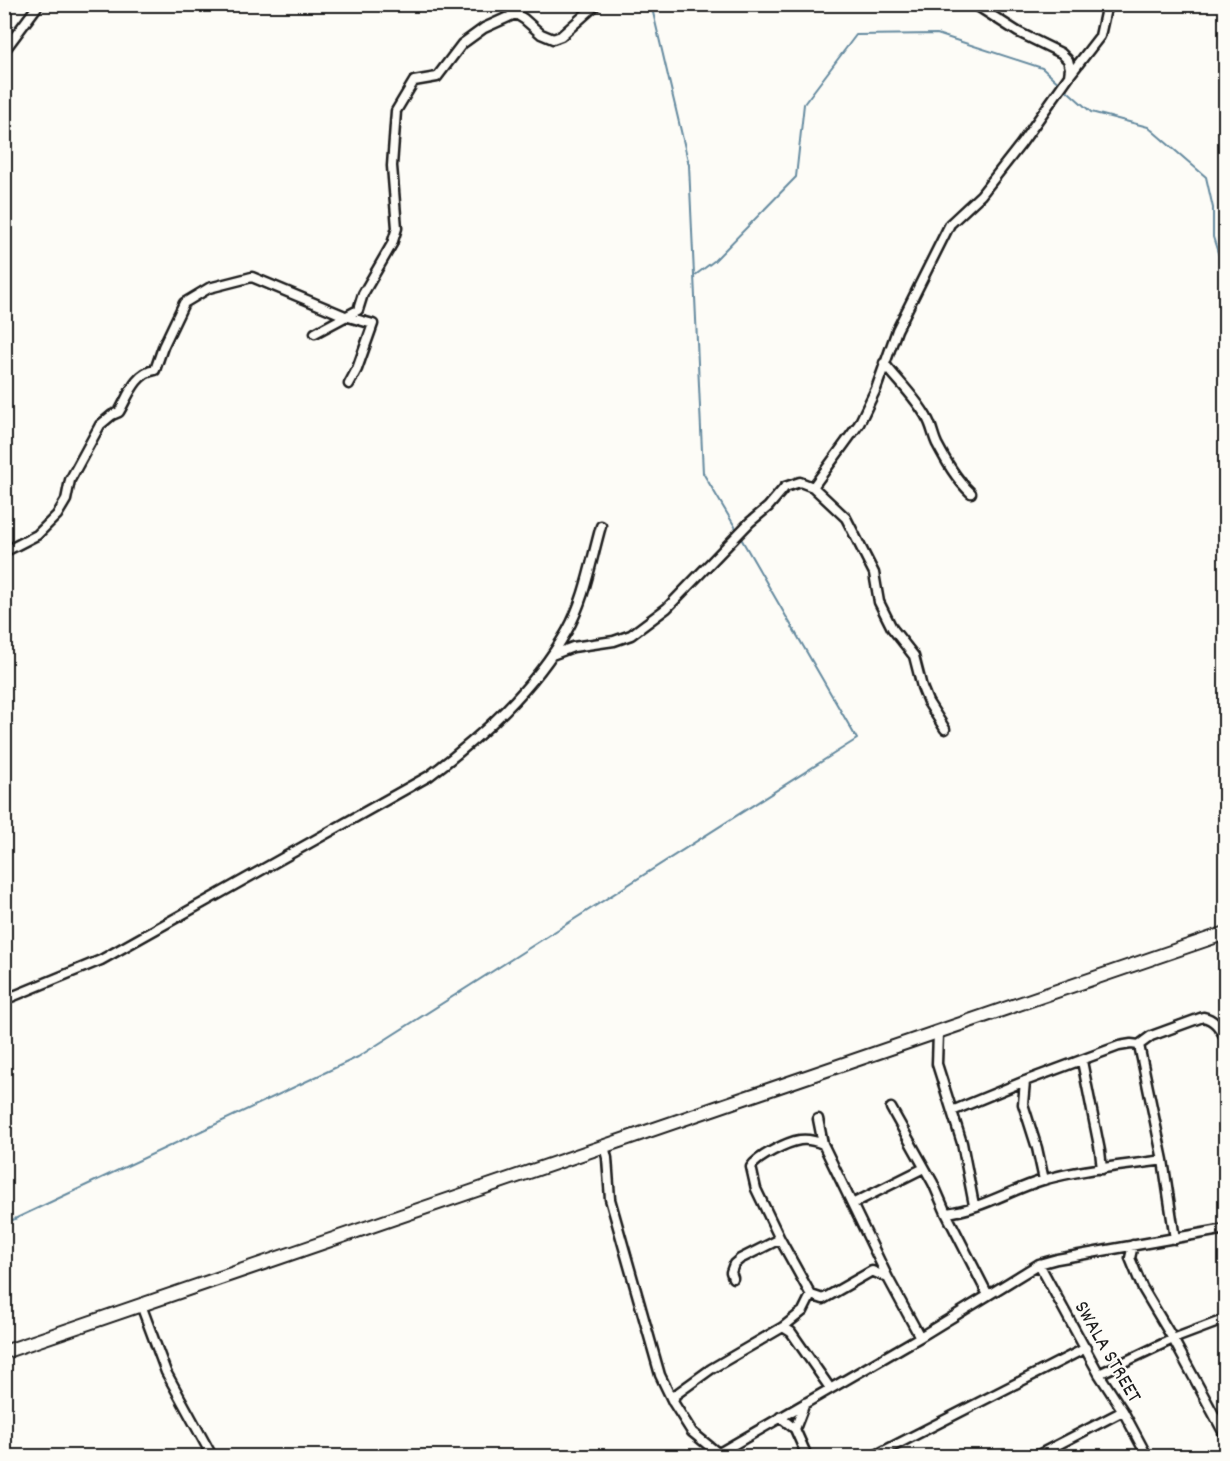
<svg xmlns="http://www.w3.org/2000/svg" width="1230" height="1461" font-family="Dekko,sans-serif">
  <rect width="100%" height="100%" fill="#fdfcf7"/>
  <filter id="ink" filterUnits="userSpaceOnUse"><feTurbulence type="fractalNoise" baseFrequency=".0167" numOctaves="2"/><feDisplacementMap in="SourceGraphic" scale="12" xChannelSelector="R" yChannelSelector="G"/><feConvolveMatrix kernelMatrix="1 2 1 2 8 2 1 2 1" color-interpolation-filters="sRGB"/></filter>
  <g filter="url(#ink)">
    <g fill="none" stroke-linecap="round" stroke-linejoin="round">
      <path stroke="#658a9f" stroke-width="2" d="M651 4 689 165 703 473 737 530
        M694 276 714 261 796 177 804 104 856 35 937 34 1042 68 1091 112 1148 127 1206 177 1213 208V237L1220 259 1226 314
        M4 1224 358 1057 857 739 739 535"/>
      <g stroke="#1c1c1c" stroke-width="13">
        <path id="street" d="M500 4 524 19 541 34 553 39 561 36 597 4
          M4 51 39 4
          M1069 76 1100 36 1107 4
          M315 333 358 310 363 294 392 244 397 228 392 166 396 111 414 81 437 77 462 44 484 28 515 14
          M884 363C898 381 916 398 927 418 932 426 933 436 937 444 946 461 956 479 971 493
          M4 552 37 535 57 515 66 500 70 480 100 425 112 415 119 412C128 397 135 373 155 370L163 347 184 303 209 288 252 277 345 316 373 324 357 369 349 384
          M552 655 573 647 614 641 631 635 667 608 750 522 768 507 785 487 800 482 813 487
          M945 729 928 702 922 687 914 656 892 628 879 602 874 573 846 518 813 487 859 424 876 389 897 330 950 224 981 195 1021 144 1069 76 1070 68 1068 60 1061 53 1018 32 974 4
          M4 1000 101 960 429 776C482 736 534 689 567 631 585 599 591 561 601 526
          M938 1032 937 1064 962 1143 974 1205
          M1139 1045 1151 1036 1203 1017C1215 1019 1220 1029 1226 1039
          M1082 1061 1100 1151 1102 1169
          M1025 1081 1023 1104 1037 1148 1044 1180
          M891 1108 933 1183 946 1213 988 1295
          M952 1111 1025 1081 1119 1046 1131 1044 1139 1045 1163 1160 1175 1239
          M818 1119 823 1144 888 1278
          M823 1144C816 1141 808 1139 800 1140 787 1142 757 1157 751 1167L756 1189 780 1239 811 1295 823 1299 872 1271 888 1278 920 1337
          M604 1146 607 1158 610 1199 660 1375 673 1402 692 1432 719 1454V1456
          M852 1204 924 1168
          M946 1213C979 1210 1010 1190 1043 1180 1081 1169 1123 1166 1163 1160
          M1133 1245 1130 1258 1142 1287 1173 1339 1226 1437
          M1039 1264 1099 1374 1123 1411 1147 1456
          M733 1278 731 1272 734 1264 740 1259 780 1239
          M141 1305 166 1372 212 1456
          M783 1327 803 1311 811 1295
          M1099 1374 1173 1339 1226 1319
          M673 1402 675 1395 711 1369 783 1327 791 1332 830 1388
          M780 1417 795 1429 807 1456
          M795 1429 805 1403
          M714 1456 920 1337 1039 1264 1057 1259 1226 1229
          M874 1456 1086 1348
          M1036 1456 1123 1411"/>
      </g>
      <g stroke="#1c1c1c" stroke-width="16">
        <path id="secondary" d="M4 1352 1226 933"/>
      </g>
      <use href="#street" stroke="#fdfcf7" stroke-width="8"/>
      <use href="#secondary" stroke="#fdfcf7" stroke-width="12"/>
    </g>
  </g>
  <g text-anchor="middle" stroke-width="4.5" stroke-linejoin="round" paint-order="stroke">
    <g font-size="21" fill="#1c1c1c" stroke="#fdfcf7">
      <text transform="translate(1109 1351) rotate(60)" y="7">SWALA STREET</text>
    </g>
  </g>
  <rect width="1230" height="1461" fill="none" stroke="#fdfcf7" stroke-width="24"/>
  <rect x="12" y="12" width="1206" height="1437" fill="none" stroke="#1c1c1c" stroke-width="2" filter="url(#ink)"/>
</svg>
